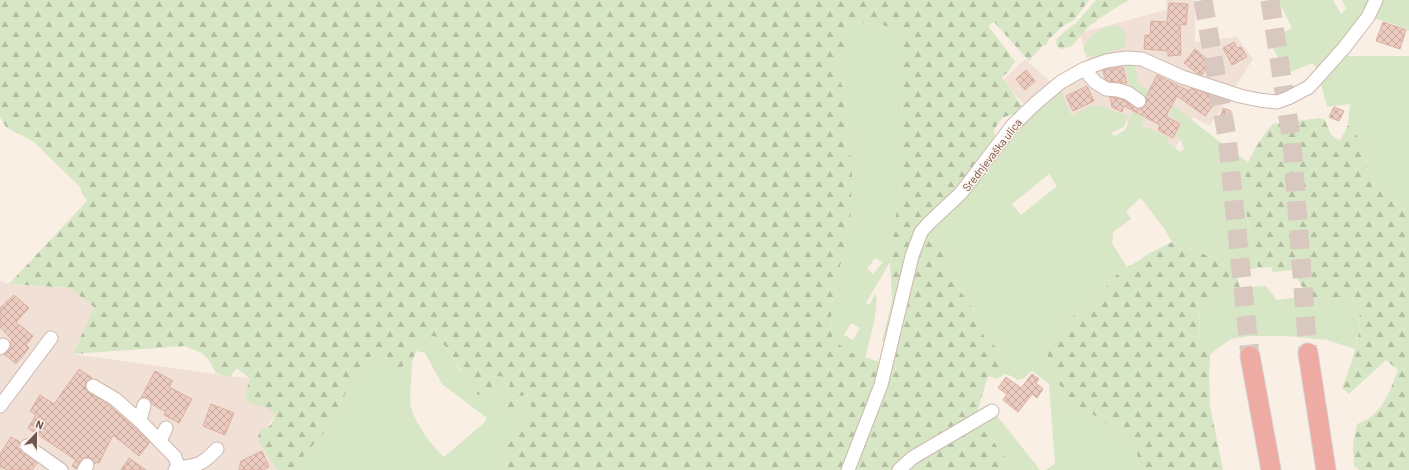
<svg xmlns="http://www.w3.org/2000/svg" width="1409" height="470" font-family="Barlow,sans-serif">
  <defs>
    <pattern id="forest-firs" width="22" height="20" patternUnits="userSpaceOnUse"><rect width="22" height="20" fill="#d7e6c5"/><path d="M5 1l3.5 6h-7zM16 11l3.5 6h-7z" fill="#b3bda2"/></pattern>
    <pattern id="building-cross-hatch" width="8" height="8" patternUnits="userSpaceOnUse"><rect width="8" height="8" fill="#eccbc0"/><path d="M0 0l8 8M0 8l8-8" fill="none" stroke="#c4a79e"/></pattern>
  </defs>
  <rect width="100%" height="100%" fill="#faefe5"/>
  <path fill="#f1e0d5" d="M1166 0H1195V42L1237 37 1253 59 1210 126 1193 117 1175 149 1102 108 1072 121 1035 116 1002 81 1025 59 1051 82 1088 63 1080 33 1166 10Z
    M0 281 9 284 18 285 70 288 94 307 73 354 251 379 275 416 257 439 277 470H0Z"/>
  <path fill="#d7e6c5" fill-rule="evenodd" d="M1278 0H1333L1341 14 1346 9 1342 0H1373L1318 71 1313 63 1293 71 1285 72 1273 48 1280 34 1292 28Z
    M1379 0H1409V31L1396 25 1371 17Z
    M850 21 882 25 893 28H906L909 33 904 40 901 50 902 169 890 262 866 303 869 305 876 293C879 311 869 340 865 358L848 352 832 339 831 304 835 291 851 214 852 171 844 90 838 76 835 64 838 56 847 46V26ZM875 258 883 262 873 274 867 269ZM851 323 860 328 853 340 844 335Z
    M1115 25C1127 30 1129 35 1124 47L1096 58 1088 56C1087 55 1085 53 1084 51 1081 38 1105 26 1115 25Z
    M1342 56H1409V206C1388 207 1370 179 1365 161 1364 156 1364 150 1363 146 1359 138 1354 131 1348 125L1350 104 1327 107 1321 84 1326 75Z
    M1134 63 1139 84 1178 109 1216 139 1248 162 1244 173 1251 195 1246 213 1258 268 1236 272 1216 259 1172 242 1165 230 1141 198 1126 211 1131 219 1113 232 1112 243 1127 267 1119 272 1093 302 1077 313 1049 342 1047 354 1057 381 1064 391 1066 397V406L1075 412 1085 410 1099 418 1124 437 1137 450 1139 470H1045L1055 464 1049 384 1032 371 1024 378 1018 380 1011 376 1005 374 997 379 1003 360 1001 352 985 337 977 325 970 303 951 281 947 259 936 243 924 234 1005 139 1059 87 1071 116C1078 113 1087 106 1094 105 1106 104 1116 114 1128 115L1124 127 1111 133 1114 136 1125 130 1133 111 1144 118 1141 125 1169 138 1167 142 1180 152 1184 149 1181 141 1175 135 1182 124 1169 115 1172 110 1148 96 1146 97 1141 94 1135 96 1131 91 1124 65ZM1049 174 1057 186 1021 215 1012 204Z
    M891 279 901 283 886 343 882 341 892 301Z
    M1266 286 1277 300 1308 296 1309 299 1318 301 1348 297C1350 299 1353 301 1355 303 1364 315 1358 336 1355 349L1327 340 1287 336H1249L1231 339 1210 354 1202 348 1198 340C1199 336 1200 332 1200 328 1200 323 1198 317 1199 312 1207 287 1244 288 1266 286Z
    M435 336 447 348 461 372 491 381 496 376 505 377 510 382 506 408 513 409 519 396 528 395 531 399V411L516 436 506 446 498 470H291L323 434 351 384 371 357 380 355 387 359V370L403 366 412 361C412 372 409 400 411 408 417 426 431 445 444 457L484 423 487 418 442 384 425 353 416 351 422 338Z
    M997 416 1040 470H1018L1002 454 981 423Z"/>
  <path fill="url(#forest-firs)" d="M0 0H1089L1074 20 1063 26 1048 40 1047 45 1042 46 1029 61 994 22 988 26 1015 61 1009 71 1002 77 1022 106 1014 114 1004 117 999 122 994 130 995 142 972 176 926 220 901 283 891 279 890 262 902 169 901 50 904 40 909 33 906 28H893L882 25 851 21C842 34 855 48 838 56L835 64 838 76 844 90 852 171 851 214 835 291 831 304 832 339 849 352 883 363 845 470H498L506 446 516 436 531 411V399L528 395 519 396 513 409 506 408 510 382 505 377 496 376 492 381 491 395 484 397 475 393 447 348 435 336 422 338 412 361 403 366 396 373 387 370V359L380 355 371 357 351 384 323 434 291 470H277L257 439 260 431 271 425 275 415 268 408 250 403 245 396 250 379 237 368 230 377 216 373 209 360 202 353 184 346 73 354 94 307 70 288 9 284 87 201 79 186 34 142 6 127 0 117Z
    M1096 0H1129L1112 10 1089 26 1072 46 1061 49 1057 46 1056 40 1064 32 1076 23Z
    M1320 118 1325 120 1331 135 1340 141 1348 125C1354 131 1359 138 1363 146 1365 150 1364 156 1365 161 1370 179 1388 207 1409 206V470H1360L1354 466 1353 444 1357 424C1381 417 1390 391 1398 370L1386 360 1349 394 1342 388C1349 370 1369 320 1355 303 1353 301 1350 299 1348 297L1318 301 1309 298 1292 270 1273 272 1271 267 1258 268 1246 212 1251 195 1244 173C1250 156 1261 137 1273 124Z
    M924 234 936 243 947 259 951 281 970 303 977 325 985 337 1001 352 1003 360 997 379 988 376 975 419 895 470H853Z
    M1172 242 1216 259 1236 272 1240 288 1218 293 1203 303 1198 314 1200 329 1198 340 1202 348 1210 354V362L1209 372 1210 406 1223 470H1139L1137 450 1124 437 1099 418 1085 410 1075 412 1066 406V397L1064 391 1057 381 1047 354 1049 342 1077 313 1093 302 1119 272 1138 261 1148 254Z
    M981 423 1002 454 1018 470H904Z"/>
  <path fill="url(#building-cross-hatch)" stroke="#ddb0a2" d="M1169 3 1188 4 1186 25 1180 24 1181 55 1168 56V51L1144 49 1145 35H1150L1151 21 1167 22Z
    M1383 22 1406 30 1400 49 1376 41Z
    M1234 42 1237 48 1241 47 1247 57 1232 65 1223 48Z
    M1195 49 1211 63 1202 75 1198 74 1184 63Z
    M1123 67 1127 83 1109 81 1105 79 1103 70Z
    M1026 70 1035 81 1025 90 1016 79Z
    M1157 75 1189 91 1191 88 1215 96 1218 99 1205 116 1177 96 1166 116 1180 124 1173 138 1158 130 1160 125 1124 106 1122 112 1112 107 1110 97 1124 100 1138 109 1143 108 1146 105 1147 101 1146 97Z
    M1087 86 1094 101 1073 111 1066 96Z
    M1334 107 1344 111 1339 121 1329 117Z
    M1223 108 1231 111 1228 120 1220 117Z
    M14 295 29 308 16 322 33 336 26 345 29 348 16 364 4 354 11 347 10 342 12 340 0 327V308Z
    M79 369 92 378 86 382 85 386 86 390 110 406 134 427 150 442 139 456 113 435 99 463 96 462 95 464 91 458H83L80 461 76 469 72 466 76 460 28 428 36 415 30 411 40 395 54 404Z
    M155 371 173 381 169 387 192 399 179 423 164 415 166 412 152 404 149 399 146 397 141 398Z
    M1032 374 1039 379 1036 383 1043 389 1037 398 1032 394 1018 412 1003 400 1007 394 998 388 1006 377 1021 388Z
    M211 404 234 413 225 435 203 426Z
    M11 437 20 442 17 447 37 463 32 470H8L0 467V454Z
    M262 451 269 467 263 470H239L241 461Z
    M129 458 146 470H121Z"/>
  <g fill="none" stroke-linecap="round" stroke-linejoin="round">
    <path stroke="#d8c8bf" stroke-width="19" stroke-dasharray="19 10" stroke-linecap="butt" d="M1203 0 1227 137 1250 356
      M1270 0 1292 143 1308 353"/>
    <g stroke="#ccb8b0" stroke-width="15">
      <path id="minor" d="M1084 69 1095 82 1106 89 1118 90 1128 93 1139 101
        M0 348 3 345
        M93 386 115 399 140 421 175 457 178 467 175 470
        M0 406 51 338
        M140 421 144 405
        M160 441 166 428
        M27 446 61 470
        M178 467C197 467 204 463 217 449
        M84 470 87 465
        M848 470 881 385 912 256 921 232 929 223 961 193 1013 125 1037 102 1061 82 1084 69 1106 61 1126 58 1142 59 1182 77 1240 96 1259 100 1277 102 1288 98 1309 87 1344 48 1368 17 1376 0
        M899 470 912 458 992 411"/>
    </g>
    <g stroke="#d7cfcd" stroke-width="21">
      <path id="highway" d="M1308 353 1326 470
        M1250 356 1271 470"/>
    </g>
    <use href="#minor" stroke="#fff" stroke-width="13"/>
    <use href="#highway" stroke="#eeaba3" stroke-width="19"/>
  </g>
  <g text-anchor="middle" stroke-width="3" stroke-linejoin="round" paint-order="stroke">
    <g font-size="11" fill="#70544d" stroke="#fdf3eb">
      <text transform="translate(992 155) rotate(-52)" y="4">Srednjevaška ulica</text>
    </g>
  </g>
  <g transform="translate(36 434) rotate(22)" stroke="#fdf3eb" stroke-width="3" paint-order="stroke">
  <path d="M0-3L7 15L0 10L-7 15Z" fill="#70544d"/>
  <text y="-6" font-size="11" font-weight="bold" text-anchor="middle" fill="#70544d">N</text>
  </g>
</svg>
